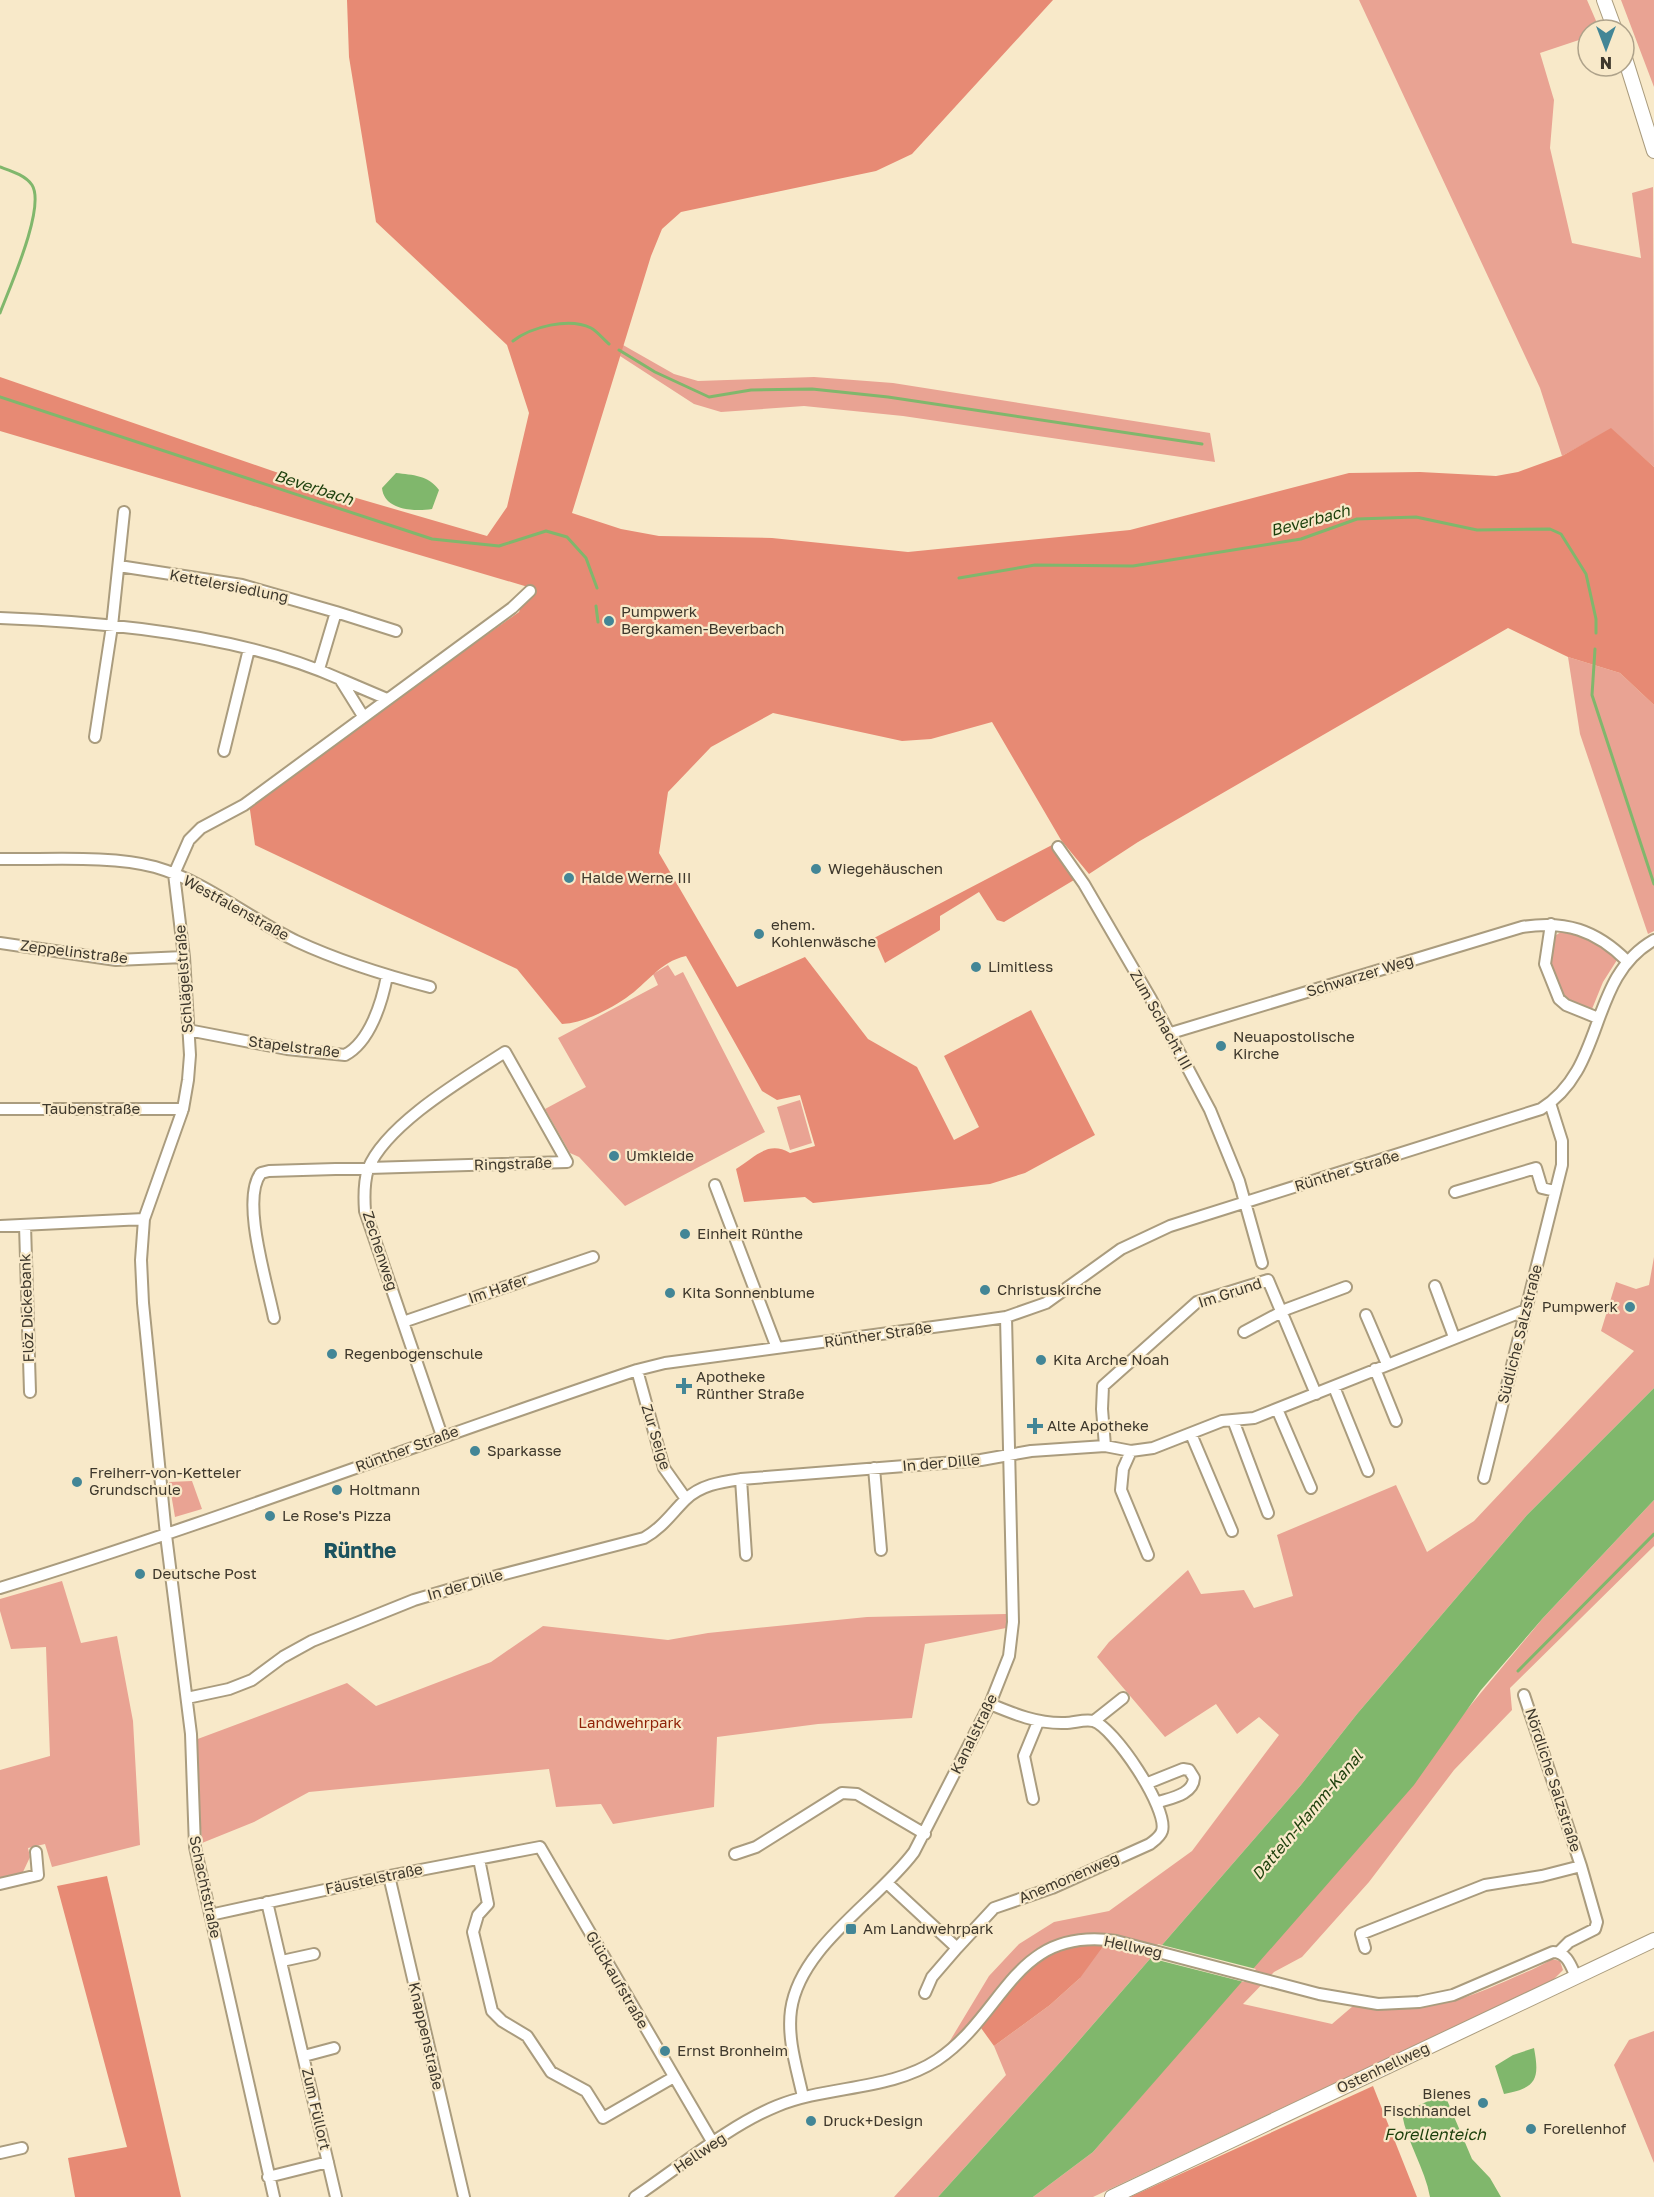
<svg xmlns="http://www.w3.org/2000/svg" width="1654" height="2197" font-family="'Golos Text',sans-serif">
  <rect width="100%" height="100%" fill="#f8e9c9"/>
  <path fill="#e9a393" d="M1359 0H1587L1600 30H1588V37L1540 53 1554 100 1550 148 1572 243 1641 258 1632 193 1653 187 1654 467 1611 429 1562 456 1540 388Z
    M1621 0H1654V87Z
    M623 345 674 374 698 381 814 377 893 383 1210 433 1215 462 903 416 804 406 721 412 694 404 620 356Z
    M1568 657 1620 673 1654 705V931L1648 934 1580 734Z
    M1561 932C1584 936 1599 944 1617 960L1603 982 1592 1009 1565 999 1548 966 1553 937Z
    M668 965 675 976 683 972 765 1132 625 1206 579 1157 570 1153 545 1109 586 1087 558 1038 658 985 653 974Z
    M800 1100 812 1143 790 1150 777 1107Z
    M1654 1257V1388L1527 1515 1357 1714 1301 1785 1063 2059 938 2197H894L1006 2075 994 2046 1050 2005 1080 1978 997 2005 981 2028 948 2044 989 1976 1019 1944 1054 1922 1109 1911 1192 1851 1279 1735 1259 1717 1237 1734 1216 1704 1165 1737 1097 1657 1109 1642 1188 1570 1201 1594 1244 1590 1254 1608 1293 1596 1277 1535 1396 1485 1427 1552 1474 1521 1634 1351 1601 1331 1616 1282 1636 1289 1649 1285Z
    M192 1481 202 1509 175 1517 169 1482Z
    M1654 1500V1546L1510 1688 1512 1710 1454 1770 1369 1882 1302 1957 1274 1972 1243 2004 1332 2024 1353 2006C1420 2012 1444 2008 1506 1981 1521 1974 1538 1968 1552 1959L1560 1961 1563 1970 1552 1981 1093 2197H1033L1093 2152 1259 1960 1543 1618Z
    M62 1581 81 1643 117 1636 133 1721 140 1845 52 1867 45 1844 28 1848 30 1857 23 1872 0 1878V1770L50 1756 46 1647 11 1649 0 1611V1599Z
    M1006 1614V1628L925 1644 912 1718 818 1724 717 1737 714 1807 613 1824 601 1804 556 1807 549 1769 309 1792 254 1822 202 1843 195 1740 347 1683 376 1706 491 1662 543 1626 668 1640 708 1633 867 1617Z
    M1654 2031V2163L1614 2065 1629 2040Z"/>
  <path fill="#e78a74" d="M347 0H1053L912 154 876 171 681 212 662 229 651 256 572 513 621 529 659 536 772 538 908 552 1130 530 1349 473 1420 472 1496 476 1518 472 1562 456 1611 428 1654 467V705L1620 673 1568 657 1508 628 1138 842 1089 874 1061 840 992 722 931 739 902 741 773 713 711 747 668 792 659 853 737 987 805 957 868 1039 917 1067 954 1140 979 1127 944 1056 1031 1010 1095 1135 1025 1173 990 1184 813 1203 805 1197 744 1202 736 1169C755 1157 768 1140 790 1153L815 1146 800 1095 777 1100 762 1091 686 956C659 962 648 983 626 998 608 1010 584 1023 562 1024L517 969 255 845 249 803 519 612 528 587 0 431V377L322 488 487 536 507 507 529 413 507 345 376 222 349 57Z
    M1052 845 1074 880 1004 922 997 920 979 892 940 916V930L885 963 874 938Z
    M107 1876 181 2197H75L68 2158 127 2147 57 1886Z
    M1096 1943 1104 1945 1080 1978 1050 2005 994 2046 981 2028 1017 1980 1042 1960 1063 1948Z
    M1373 2086 1417 2197H1130Z"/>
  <path fill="#80b76c" d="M396 473C413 475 428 475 439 490L432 509C414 512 384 510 382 488Z
    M1654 1388V1500L1543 1618 1481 1690 1414 1785 1093 2152 1033 2197H938L1063 2059 1301 1785 1357 1714 1527 1515Z
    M1534 2048C1540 2080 1536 2088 1504 2094L1495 2066 1513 2055Z
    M1444 2093 1472 2159 1490 2178 1501 2197H1430C1425 2168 1407 2143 1402 2114Z"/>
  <path fill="#f8e9c9" d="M1158 1944 1256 1969 1244 1982 1146 1957Z"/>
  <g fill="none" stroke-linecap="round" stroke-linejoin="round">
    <path stroke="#80b76c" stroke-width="3" d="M0 167C11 171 25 175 32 185 46 207 9 289 0 313
      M513 341C531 327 569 317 591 328 597 331 603 339 609 344
      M619 350 655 372 709 397 751 390 812 389 888 397 1202 444
      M0 397 432 539 499 546 546 531 567 537 586 558 597 588
      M959 578 1035 565 1133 566 1301 539 1357 519 1416 517 1477 530 1550 529 1561 534 1586 574 1596 619V633
      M596 606 598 622
      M1595 649 1592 695 1654 884
      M1518 1671 1654 1534"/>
    <g stroke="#aa9c7e" stroke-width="14">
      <path id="minor" d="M119 566 242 585 336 612 319 669
        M336 612 396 631
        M0 618C107 622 243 635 340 679
        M363 716 340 679 387 699
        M95 737 112 626 124 512
        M224 751 249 649
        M1058 847 1084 884 1151 999 1210 1110 1239 1181 1262 1263
        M0 859C46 860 111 855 155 867 207 882 248 918 296 941 339 961 384 975 430 987
        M1551 924 1545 964 1559 999 1566 1005 1598 1018
        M0 943 116 960 184 957
        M188 1030 287 1049 345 1055C370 1042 382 1002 387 976
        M1171 1033 1522 927C1565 920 1596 930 1627 961
        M0 1109H183
        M715 1185 777 1348
        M1455 1192 1536 1168 1542 1188 1555 1191
        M25 1225 30 1392
        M0 1226 144 1219
        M1435 1286 1454 1337
        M1366 1315 1387 1364
        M274 1318C268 1286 240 1199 261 1173L269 1171 567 1162 505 1052C465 1078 386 1124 368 1169 364 1182 364 1197 365 1211L442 1436
        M403 1322 593 1257
        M1244 1332 1287 1309 1346 1287
        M1375 1369 1396 1421
        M637 1370 664 1468 686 1499
        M1334 1387 1368 1471
        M1277 1409 1311 1488
        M1233 1420 1268 1513
        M1191 1434 1232 1531
        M1105 1446 1102 1409 1103 1386 1197 1302 1268 1280 1316 1394
        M1131 1451 1123 1469 1121 1490 1148 1555
        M874 1468 881 1550
        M1484 1478 1562 1165V1141L1550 1103
        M741 1479 746 1555
        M0 1588C215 1522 424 1441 637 1370L665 1363 978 1321 1006 1317 1046 1303 1121 1249 1170 1226 1541 1109C1607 1068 1587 978 1654 940
        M1524 1695 1581 1866 1597 1922 1595 1929 1569 1942 1559 1952
        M187 1698 229 1689 252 1680 283 1657 312 1641 414 1600 485 1579 644 1538C662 1528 671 1514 685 1500 700 1485 721 1482 741 1479L981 1460 1031 1451 1105 1446 1131 1451 1153 1448 1222 1421 1254 1418 1526 1310
        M1094 1721 1123 1698
        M1148 1783 1183 1769 1189 1770 1194 1778C1193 1795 1170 1798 1156 1803
        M1033 1799 1024 1756 1038 1722
        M735 1854 756 1847 842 1793 857 1794 925 1834
        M479 1859 488 1904 478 1915 473 1932 492 2011 502 2021 527 2036 551 2072 586 2091 603 2118 674 2077
        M389 1876 464 2197
        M887 1883 957 1948 932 1977 925 1993
        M0 1884 38 1875 36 1852
        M267 1902 336 2197
        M210 1915 389 1876 540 1847 713 2143
        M957 1948 994 1908 1052 1888 1150 1844C1155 1840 1160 1837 1162 1831 1169 1809 1113 1726 1093 1721 1084 1719 1074 1723 1065 1723 1038 1724 1014 1714 990 1704
        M1365 1948 1361 1934 1485 1885 1542 1876 1581 1866
        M282 1961 314 1954
        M304 2056 334 2048
        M803 2097C797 2069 787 2039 791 2010 800 1946 878 1901 914 1852L990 1704 1009 1656 1013 1622 1006 1317
        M0 2153 22 2148
        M268 2177 328 2162
        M274 2197 195 1847 191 1734 166 1535 143 1303 141 1260 144 1219 183 1109 188 1080 190 1055 184 957 174 874 189 840 201 828 244 805 512 608 530 591
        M635 2197C678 2168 730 2125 777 2106 828 2085 890 2091 937 2060 1006 2014 1013 1926 1116 1941L1319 1994 1378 2004 1419 2002 1453 1995 1553 1952C1567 1952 1571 1966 1576 1977"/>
    </g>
    <g stroke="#aa9c7e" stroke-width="16">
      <path id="major" d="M1604 0 1615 30
        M1624 55 1654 151
        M1112 2197 1654 1940"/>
    </g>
    <use href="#minor" stroke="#fff" stroke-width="10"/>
    <use href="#major" stroke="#fff" stroke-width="14"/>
  </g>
  <g fill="#438696" stroke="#f8e9c9" stroke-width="2">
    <circle cx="609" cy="621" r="6"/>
    <circle cx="816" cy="869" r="6"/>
    <circle cx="569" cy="878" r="6"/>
    <circle cx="759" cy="934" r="6"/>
    <circle cx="976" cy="967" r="6"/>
    <circle cx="1221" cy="1046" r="6"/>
    <circle cx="614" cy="1156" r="6"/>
    <circle cx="685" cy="1234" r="6"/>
    <circle cx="985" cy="1290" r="6"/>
    <circle cx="670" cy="1293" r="6"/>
    <circle cx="1630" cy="1307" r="6"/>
    <circle cx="332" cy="1354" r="6"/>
    <circle cx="1041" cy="1360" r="6"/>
    <path d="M681 1377h6v6h6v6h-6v6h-6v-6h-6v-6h6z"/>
    <path d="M1032 1417h6v6h6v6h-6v6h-6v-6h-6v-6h6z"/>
    <circle cx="475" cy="1451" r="6"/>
    <circle cx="77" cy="1482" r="6"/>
    <circle cx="337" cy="1490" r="6"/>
    <circle cx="270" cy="1516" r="6"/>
    <circle cx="140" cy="1574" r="6"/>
    <rect x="845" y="1923" width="12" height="12" rx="3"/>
    <circle cx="665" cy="2051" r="6"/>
    <circle cx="1483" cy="2103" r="6"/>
    <circle cx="811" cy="2121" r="6"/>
    <circle cx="1531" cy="2129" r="6"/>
  </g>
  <g text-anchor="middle" stroke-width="4.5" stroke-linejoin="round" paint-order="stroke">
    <g font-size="15" fill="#3e382c" stroke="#f8e9c9">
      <text transform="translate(229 586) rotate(11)" y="5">Kettelersiedlung</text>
      <text transform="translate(236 908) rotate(29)" y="5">Westfalenstraße</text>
      <text transform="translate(74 952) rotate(7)" y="5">Zeppelinstraße</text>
      <text transform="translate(1360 976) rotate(-17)" y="5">Schwarzer Weg</text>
      <text transform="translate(184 979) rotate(-94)" y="5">Schlägelstraße</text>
      <text transform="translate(1161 1020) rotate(61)" y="5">Zum Schacht III</text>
      <text transform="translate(294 1047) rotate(7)" y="5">Stapelstraße</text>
      <text x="91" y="1114">Taubenstraße</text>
      <text transform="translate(513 1164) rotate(-2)" y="5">Ringstraße</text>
      <text transform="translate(1347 1171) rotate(-17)" y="5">Rünther Straße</text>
      <text transform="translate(380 1251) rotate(72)" y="5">Zechenweg</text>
      <text transform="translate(498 1289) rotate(-19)" y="5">Im Hafer</text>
      <text transform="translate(1230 1293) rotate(-18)" y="5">Im Grund</text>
      <text transform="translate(27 1308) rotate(-92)" y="5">Flöz Dickebank</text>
      <text transform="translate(1520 1334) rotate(-76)" y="5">Südliche Salzstraße</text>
      <text transform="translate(878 1335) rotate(-8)" y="5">Rünther Straße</text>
      <text transform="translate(656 1437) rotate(73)" y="5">Zur Seige</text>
      <text transform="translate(407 1449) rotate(-20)" y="5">Rünther Straße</text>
      <text transform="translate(941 1463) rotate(-5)" y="5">In der Dille</text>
      <text transform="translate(465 1585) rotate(-16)" y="5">In der Dille</text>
      <text transform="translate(974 1734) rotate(-64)" y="5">Kanalstraße</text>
      <text transform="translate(1553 1780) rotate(72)" y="5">Nördliche Salzstraße</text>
      <text transform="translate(1069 1878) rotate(-23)" y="5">Anemonenweg</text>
      <text transform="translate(374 1879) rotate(-12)" y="5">Fäustelstraße</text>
      <text transform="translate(205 1887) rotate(78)" y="5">Schachtstraße</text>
      <text transform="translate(1133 1947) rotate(12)" y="5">Hellweg</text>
      <text transform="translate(617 1980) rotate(60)" y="5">Glückaufstraße</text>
      <text transform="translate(426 2036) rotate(77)" y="5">Knappenstraße</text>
      <text transform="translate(1383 2068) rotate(-25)" y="5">Ostenhellweg</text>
      <text transform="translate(316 2109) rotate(77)" y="5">Zum Füllort</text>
      <text transform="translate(700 2153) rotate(-34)" y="5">Hellweg</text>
    </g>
    <g font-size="15" fill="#3e382c" stroke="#f8e9c9" text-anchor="start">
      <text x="621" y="617">Pumpwerk<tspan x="621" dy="17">Bergkamen-Beverbach</tspan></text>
      <text x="828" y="874">Wiegehäuschen</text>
      <text x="581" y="883">Halde Werne III</text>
      <text x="771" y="930">ehem.<tspan x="771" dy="17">Kohlenwäsche</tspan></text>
      <text x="988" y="972">Limitless</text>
      <text x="1233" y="1042">Neuapostolische<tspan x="1233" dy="17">Kirche</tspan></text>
      <text x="626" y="1161">Umkleide</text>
      <text x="697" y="1239">Einheit Rünthe</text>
      <text x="997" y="1295">Christuskirche</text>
      <text x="682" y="1298">Kita Sonnenblume</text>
      <text x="1618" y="1312" text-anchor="end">Pumpwerk</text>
      <text x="344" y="1359">Regenbogenschule</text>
      <text x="1053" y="1365">Kita Arche Noah</text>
      <text x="696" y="1382">Apotheke<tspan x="696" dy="17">Rünther Straße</tspan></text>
      <text x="1047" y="1431">Alte Apotheke</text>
      <text x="487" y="1456">Sparkasse</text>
      <text x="89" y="1478">Freiherr-von-Ketteler<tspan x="89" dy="17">Grundschule</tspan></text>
      <text x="349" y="1495">Holtmann</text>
      <text x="282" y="1521">Le Rose's Pizza</text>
      <text x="152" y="1579">Deutsche Post</text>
      <text x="863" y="1934">Am Landwehrpark</text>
      <text x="677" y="2056">Ernst Bronheim</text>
      <text x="1471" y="2099" text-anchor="end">Bienes<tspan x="1471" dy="17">Fischhandel</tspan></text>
      <text x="823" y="2126">Druck+Design</text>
      <text x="1543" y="2134">Forellenhof</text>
    </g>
    <g font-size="15" fill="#902309" stroke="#f8e9c9">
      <text x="630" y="1728">Landwehrpark</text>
    </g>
    <g font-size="16" font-style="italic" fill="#1c3f0b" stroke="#f8e9c9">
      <text transform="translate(314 487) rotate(18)" y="6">Beverbach</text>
      <text transform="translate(1310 520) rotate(-15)" y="6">Beverbach</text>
      <text transform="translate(1307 1815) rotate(-50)" y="6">Datteln-Hamm-Kanal</text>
      <text x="1435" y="2140">Forellenteich</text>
    </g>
    <g font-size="21" font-weight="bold" fill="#1c535f" stroke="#f8e9c9">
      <text x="360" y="1558">Rünthe</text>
    </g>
  </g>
  <g transform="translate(1606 48) rotate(180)"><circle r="28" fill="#f8e9c9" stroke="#aea28a" stroke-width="1.5"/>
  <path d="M0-4.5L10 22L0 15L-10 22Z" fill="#438696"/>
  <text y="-9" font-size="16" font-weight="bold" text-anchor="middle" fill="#3e382c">N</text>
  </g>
</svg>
